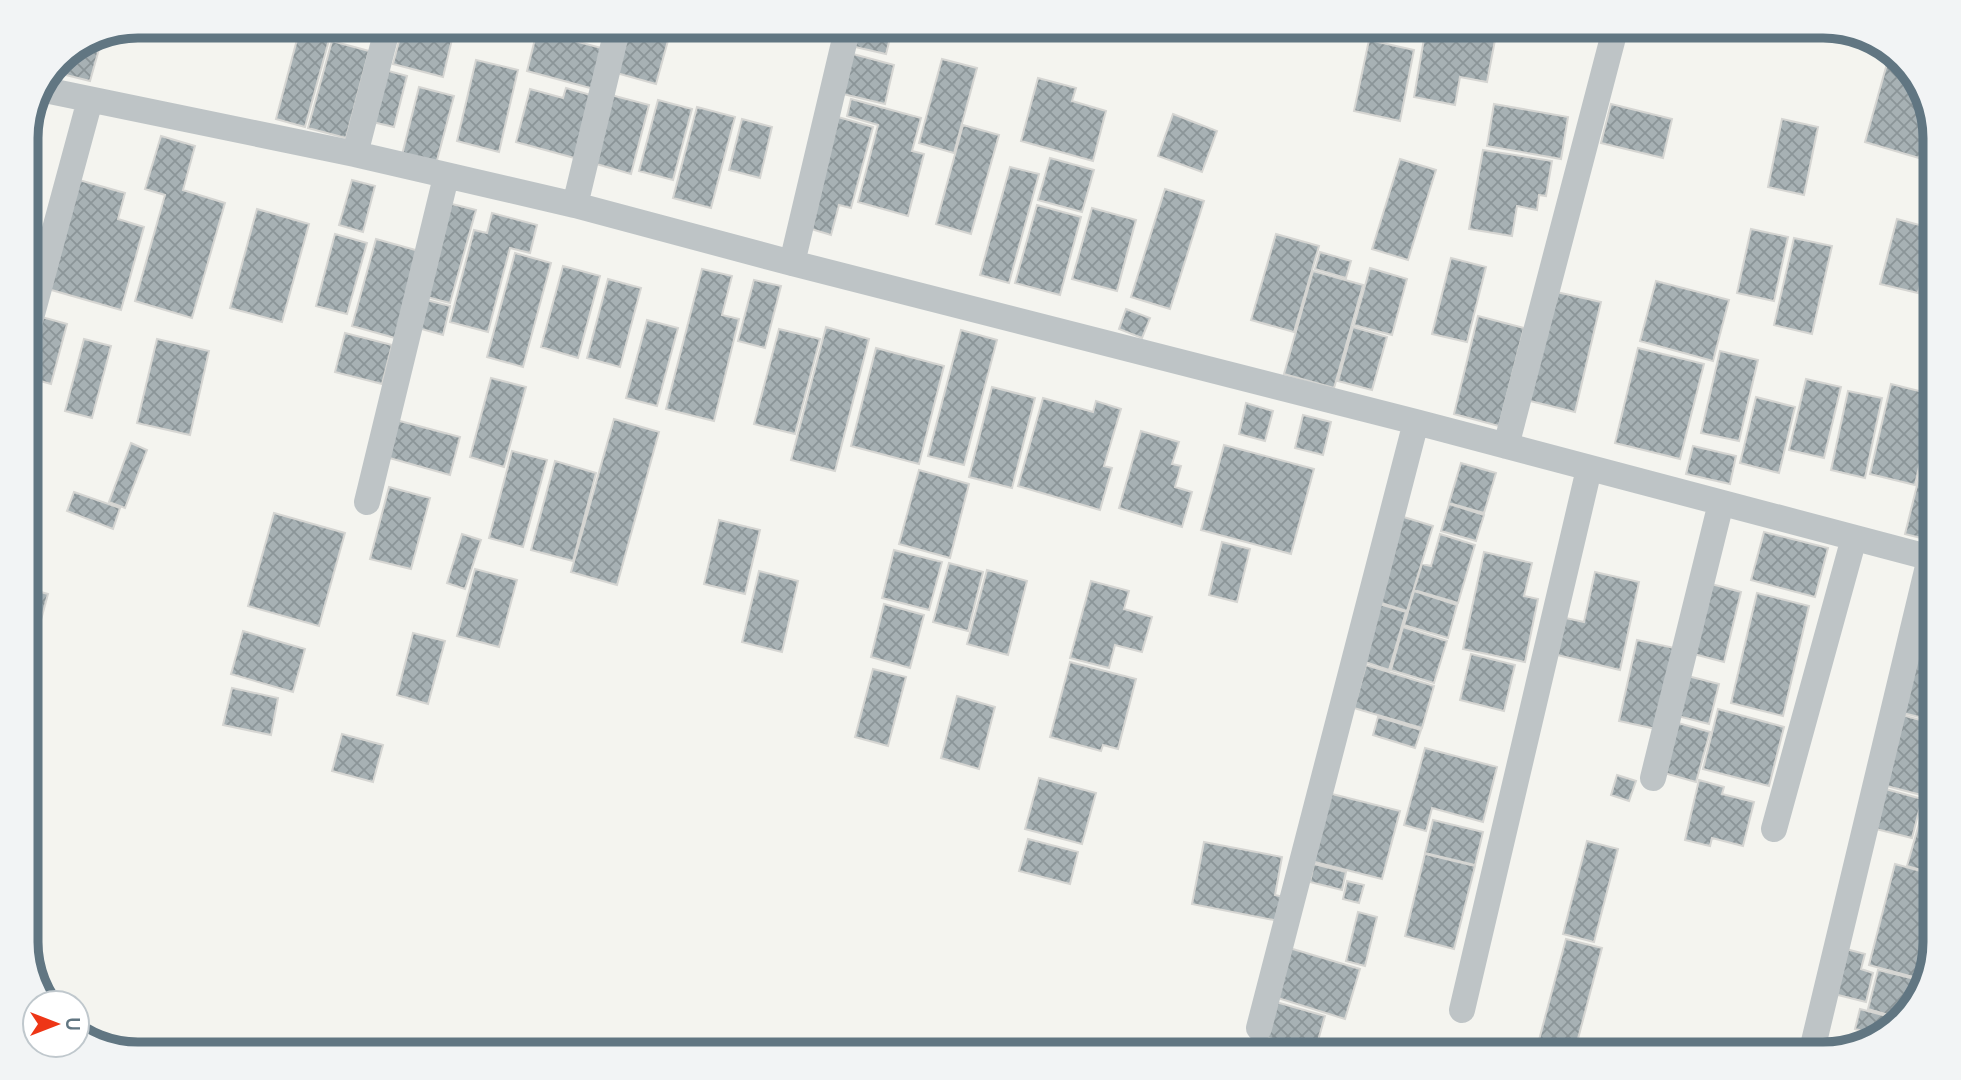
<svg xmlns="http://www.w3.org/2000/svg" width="1961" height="1080" font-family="Cabin,sans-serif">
  <defs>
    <pattern id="building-cross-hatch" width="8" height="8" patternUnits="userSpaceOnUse" patternTransform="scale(1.75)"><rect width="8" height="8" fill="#a7b1b4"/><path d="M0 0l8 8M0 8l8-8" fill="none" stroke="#8b9598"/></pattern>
  </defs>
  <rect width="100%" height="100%" fill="#f4f4ef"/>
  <path fill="url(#building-cross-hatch)" stroke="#d5d5d2" stroke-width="2" d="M139 26H182L179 38Z
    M195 26H237L233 39Z
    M403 26H435L454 31 443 77 393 64Z
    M556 26H609L605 41 556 28Z
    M625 26H672L656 84 613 72Z
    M856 26H893L886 54 851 46Z
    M1440 26H1501L1498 39Z
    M1426 27 1495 40 1487 82 1460 77 1455 105 1414 97Z
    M537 31 605 49 594 89 527 71Z
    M299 32 329 40 305 127 276 119Z
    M1369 40 1414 50 1400 121 1354 111Z
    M332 41 369 51 346 138 308 128Z
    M101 42 90 81 54 72 60 59Z
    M1890 53 1918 81 1916 87 1921 88 1935 132V150L1922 147 1919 158 1865 142Z
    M853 54 894 65 885 104 843 94Z
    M942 59 977 68 954 153 919 143Z
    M476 60 518 70 499 152 457 141Z
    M381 69 407 76 394 127 368 121Z
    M1038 78 1076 88 1072 101 1106 111 1093 161 1021 141Z
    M419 87 454 96 436 164 402 155Z
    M566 88 594 96 578 159 516 142 530 89 563 98Z
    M611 95 649 105 631 174 593 163Z
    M851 99 921 118 912 151 924 154 908 216 858 202 878 125 847 116Z
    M658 100 692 109 673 180 639 171Z
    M1494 104 1568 117 1561 159 1487 146Z
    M1611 104 1672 119 1663 158 1601 143Z
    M697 107 735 117 711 208 673 198Z
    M1173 114 1217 131 1202 172 1158 156Z
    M838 117 873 127 851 208 839 205 831 235 808 228Z
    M742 119 772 127 760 178 729 170Z
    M1782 119 1818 127 1804 195 1768 187Z
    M963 125 999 135 971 234 936 224Z
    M161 136 195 146 183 190 225 203 192 318 135 301 165 195 145 189Z
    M1483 150 1552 161 1546 196 1539 195 1537 210 1517 206 1512 236 1469 229Z
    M1050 158 1094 170 1082 212 1038 200Z
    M1400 159 1436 170 1408 260 1372 249Z
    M26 162 34 164 26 194Z
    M1010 167 1039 174 1009 283 980 275Z
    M79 180 125 193 118 219 144 227 121 310 48 289Z
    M352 180 375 186 363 232 339 225Z
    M1165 189 1204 201 1170 309 1131 297Z
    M444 202 476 210 450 303 419 295Z
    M1037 205 1081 217 1060 295 1015 283Z
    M1092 208 1136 220 1117 291 1072 279Z
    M257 209 309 224 282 322 230 308Z
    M492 213 537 225 530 253 510 248 488 332 450 322 474 230 487 233Z
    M1897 219 1934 229 1918 293 1880 284Z
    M1751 229 1788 237 1774 301 1737 293Z
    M335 234 367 243 347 314 316 306Z
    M1276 234 1319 246 1294 332 1251 320Z
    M1794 238 1832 246 1812 334 1774 325Z
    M376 239 419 251 395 338 352 326Z
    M1935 241V302L1923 300Z
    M1320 252 1351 261 1346 278 1315 269Z
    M515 253 551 263 523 367 487 357Z
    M1451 258 1486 267 1467 342 1432 334Z
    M563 266 600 276 578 358 541 347Z
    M1370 268 1407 279 1392 335 1354 325Z
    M702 269 732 276 722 315 739 319 714 421 666 409Z
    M1313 271 1363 285 1334 388 1284 374Z
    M608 279 641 288 620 367 587 358Z
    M754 280 781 286 765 348 738 341Z
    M1656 281 1729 300 1713 361 1640 341Z
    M1552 291 1601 302 1575 412 1526 400Z
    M419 298 450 306 443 335 411 326Z
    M1126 309 1150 318 1142 338 1119 329Z
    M38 316 67 324 51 384 26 377V360Z
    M1478 316 1524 328 1499 426 1454 414Z
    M647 320 678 328 657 406 626 398Z
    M826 327 869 339 835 471 791 460Z
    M1353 327 1387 337 1372 390 1338 381Z
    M779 329 820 339 795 434 754 424Z
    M961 330 997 340 964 465 928 456Z
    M345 333 392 345 382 384 335 372Z
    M84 339 111 346 92 418 65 411Z
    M157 339 209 351 190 435 137 423Z
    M876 348 944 366 919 464 851 446Z
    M1638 348 1704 364 1680 459 1615 443Z
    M1720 351 1758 360 1739 441 1701 433Z
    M491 378 526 387 504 467 470 457Z
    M1806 379 1841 387 1824 458 1789 450Z
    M1891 384 1935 395 1915 485 1870 474Z
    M992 387 1035 398 1012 488 969 477Z
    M1848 391 1882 398 1865 478 1831 470Z
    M1756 397 1795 407 1779 473 1740 463Z
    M1043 398 1093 412 1096 401 1121 409 1104 466 1112 468 1100 510 1018 486Z
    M1246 403 1273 411 1265 441 1239 434Z
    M1303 415 1331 422 1323 455 1295 448Z
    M614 419 659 432 617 585 571 572Z
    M396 420 460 437 450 475 386 457Z
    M1933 421H1935V498L1925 539 1905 534Z
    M1141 431 1179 442 1172 464 1181 466 1175 487 1192 492 1182 527 1119 508Z
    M131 443 147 450 125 508 109 502Z
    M1224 445 1314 469 1291 554 1201 530Z
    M1693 446 1736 456 1730 484 1686 474Z
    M512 451 547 460 523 547 489 538Z
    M555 461 596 473 573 561 531 550Z
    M1461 463 1496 473 1484 513 1449 503Z
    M919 470 969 484 950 558 899 544Z
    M389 487 430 498 411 569 370 559Z
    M74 492 120 508 113 529 67 511Z
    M1449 504 1484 515 1476 541 1441 531Z
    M274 513 345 533 319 626 248 606Z
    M1397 515 1433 526 1407 611 1372 600Z
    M719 520 760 530 745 594 704 584Z
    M26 521 33 523 26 547Z
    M1764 532 1828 548 1815 597 1751 580Z
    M462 534 481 540 465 589 447 583Z
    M1440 534 1475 545 1458 603 1414 590 1422 564 1431 566Z
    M1222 542 1250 549 1237 602 1209 595Z
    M894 550 942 562 929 610 882 598Z
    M1484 552 1532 563 1524 596 1538 599 1525 662 1463 649Z
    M949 563 983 572 968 631 933 622Z
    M475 569 517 580 499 647 457 636Z
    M987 570 1027 581 1008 655 967 644Z
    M759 571 798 581 782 652 742 642Z
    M1595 572 1639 582 1620 670 1553 654 1561 617 1584 622Z
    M1091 581 1129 591 1124 609 1152 617 1142 652 1115 645 1109 668 1070 658Z
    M1704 582 1741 592 1724 662 1686 652Z
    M26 588 48 594 35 642 26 639Z
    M1414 591 1457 605 1448 638 1404 625Z
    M1757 593 1809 606 1783 716 1731 703Z
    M1376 603 1406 612 1389 670 1359 660Z
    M884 604 924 615 910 668 871 657Z
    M1925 621 1935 623V721L1903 713Z
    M1403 627 1447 641 1434 683 1391 670Z
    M243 631 305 649 293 692 231 674Z
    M413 633 445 641 428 704 397 695Z
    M1637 640 1679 649 1661 730 1619 721Z
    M1471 654 1515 665 1504 711 1460 700Z
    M1070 662 1136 679 1118 749 1103 745 1101 751 1050 737Z
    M1366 665 1434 686 1422 728 1354 708Z
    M873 669 906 677 888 746 855 737Z
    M1680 674 1719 684 1709 724 1670 714Z
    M232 688 278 698 271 735 223 725Z
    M957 696 995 707 979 769 941 758Z
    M1718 709 1784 727 1769 786 1703 769Z
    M1902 715 1935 724V759L1925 796 1883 785Z
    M1378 717 1421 730 1415 748 1373 735Z
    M1671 721 1710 732 1696 782 1657 771Z
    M342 734 383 745 373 782 332 771Z
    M1425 748 1497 767 1483 822 1432 808 1426 831 1404 825Z
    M1935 767V796L1927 794Z
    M1617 775 1636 781 1629 801 1611 795Z
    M1039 778 1096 793 1082 844 1025 829Z
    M1699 780 1724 787 1722 794 1754 802 1743 846 1712 838 1710 846 1685 840Z
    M1882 788 1922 799 1912 838 1872 828Z
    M1328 793 1400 811 1382 879 1311 861Z
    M1927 796 1935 798V874L1907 866Z
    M1433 820 1483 832 1475 865 1425 853Z
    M1028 839 1078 852 1070 884 1019 871Z
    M1587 841 1618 849 1594 942 1563 934Z
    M1204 842 1282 857 1275 895 1288 898 1284 922 1192 904Z
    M1425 854 1475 866 1454 949 1405 936Z
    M1314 864 1346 872 1342 890 1310 882Z
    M1895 864 1935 875V910L1917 978 1869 965Z
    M1347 881 1364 885 1359 903 1343 899Z
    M1358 912 1377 917 1365 966 1346 961Z
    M1566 939 1602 948 1575 1050 1539 1040Z
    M1286 947 1360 969 1345 1019 1278 998Z
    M1846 949 1865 954 1861 969 1873 973 1866 1002 1834 994Z
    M1878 970 1915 979 1907 1010 1899 1018 1868 1009Z
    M1276 1002 1325 1016 1315 1051 1266 1037Z
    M1860 1009 1898 1019 1881 1036 1855 1029Z"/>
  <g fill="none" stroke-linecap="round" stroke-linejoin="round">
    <path stroke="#bec4c6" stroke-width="26" d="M45 90 355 154 575 205 792 263 1416 422 1935 559
      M355 154 388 26
      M575 205 618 26
      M792 263 848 26
      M26 336 90 100
      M1506 446 1616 26
      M367 502 446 177
      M1653 778 1721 503
      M1774 829 1854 538
      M1462 1010 1589 469
      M1259 1028 1416 422
      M1811 1054 1930 558"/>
  </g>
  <path d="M0 0H1961V1080H0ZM138 38H1823A100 100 0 0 1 1923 138V942A100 100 0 0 1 1823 1042H138A100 100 0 0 1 38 942V138A100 100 0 0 1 138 38Z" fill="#f2f4f5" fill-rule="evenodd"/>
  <path fill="none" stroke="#617682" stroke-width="9" d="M138 38H1823A100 100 0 0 1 1923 138V942A100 100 0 0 1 1823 1042H138A100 100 0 0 1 38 942V138A100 100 0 0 1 138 38Z"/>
  <g transform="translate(56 1024) rotate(90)"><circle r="33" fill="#ffffff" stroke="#c0c8cd" stroke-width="2"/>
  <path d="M0-5L12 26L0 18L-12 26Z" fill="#ee3616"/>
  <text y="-10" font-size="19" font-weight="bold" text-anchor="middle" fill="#617682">U</text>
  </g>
</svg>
